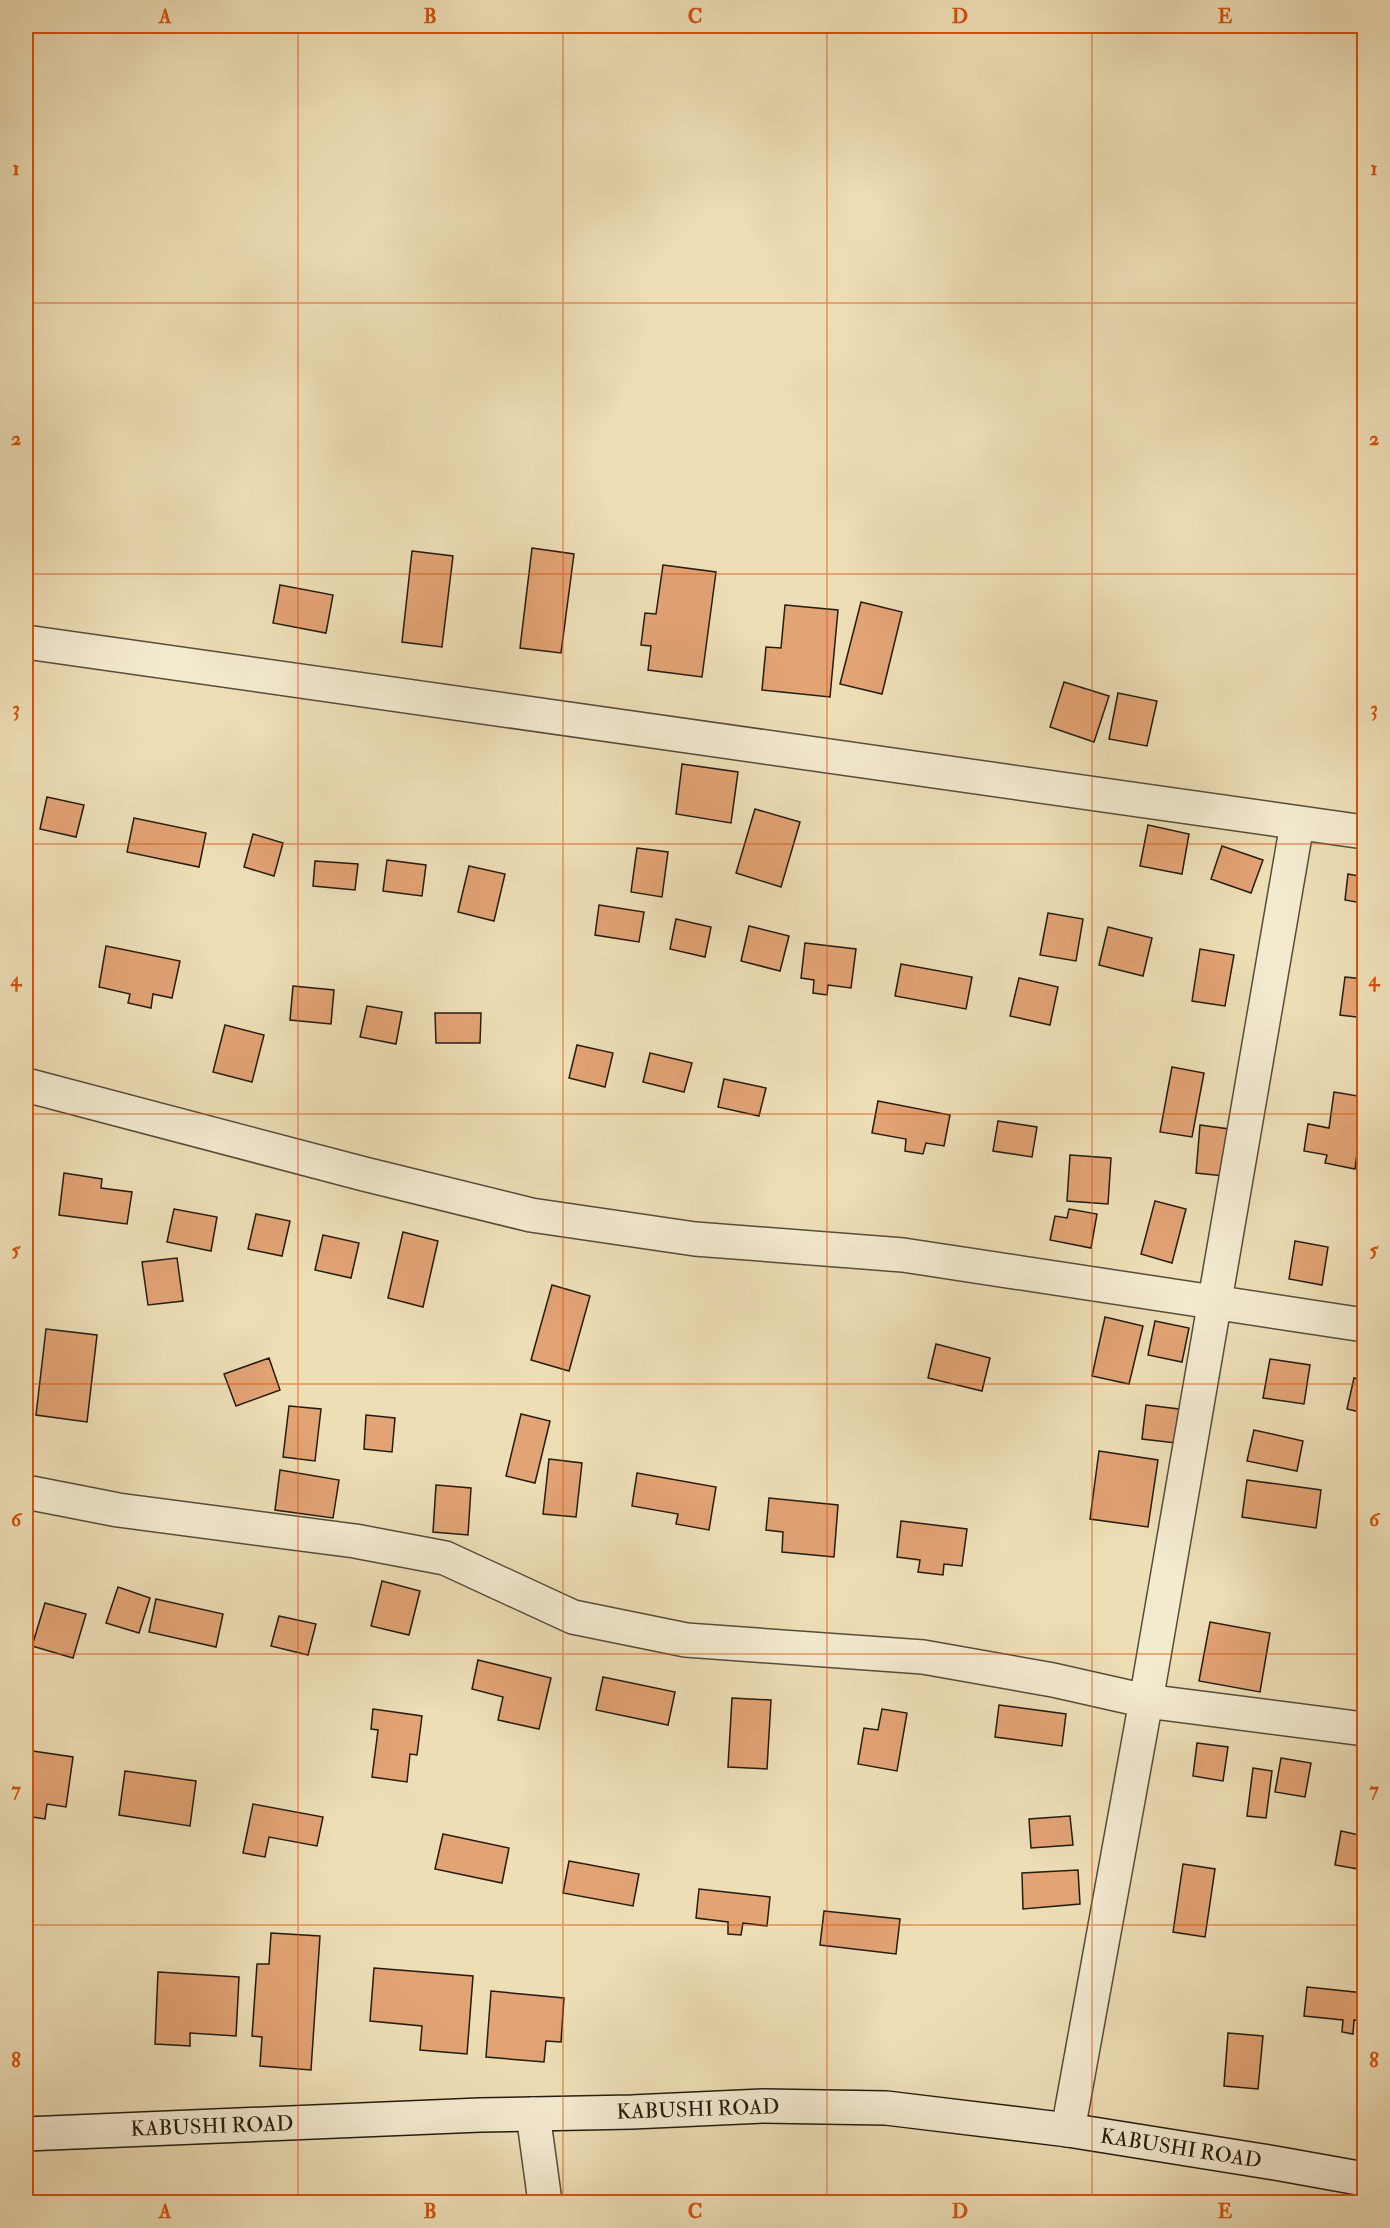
<svg xmlns="http://www.w3.org/2000/svg" width="1390" height="2228" font-family="'IM FELL Double Pica',serif">
  <rect width="100%" height="100%" fill="#eddeb6"/>
  <filter id="stains"><feTurbulence type="fractalNoise" baseFrequency=".00333" numOctaves="4"/><feColorMatrix values="0 0 0 0 .2 0 0 0 0 .09 0 0 0 0 .02 0 0 0 .5 -.17"/></filter>
  <radialGradient id="worn" r=".72"><stop offset=".6" stop-color="#630" stop-opacity="0"/><stop offset="1" stop-color="#630" stop-opacity=".3"/></radialGradient>
  <path fill="#e2a375" stroke="#251c10" stroke-width="1.5" d="M532 548 574 554 561 653 520 648Z
    M412 551 453 556 442 647 402 642Z
    M663 565 716 572 702 677 648 670 651 646 641 645 645 613 656 614Z
    M280 585 333 595 326 633 273 623Z
    M861 602 902 612 882 694 840 684Z
    M785 605 838 610 830 697 762 690 766 647 781 648Z
    M1064 682 1109 696 1094 742 1050 727Z
    M1118 693 1157 701 1147 746 1109 739Z
    M682 764 738 772 731 823 676 814Z
    M47 797 84 805 76 837 40 829Z
    M755 809 800 822 781 887 736 873Z
    M134 818 206 833 199 867 127 852Z
    M1148 825 1189 834 1182 874 1140 866Z
    M253 834 283 843 274 876 244 867Z
    M1222 846 1263 860 1251 893 1211 879Z
    M637 848 668 852 662 897 631 892Z
    M387 860 426 865 422 896 383 891Z
    M315 861 358 864 355 890 313 886Z
    M469 866 505 874 494 921 458 912Z
    M1348 874 1364 877V921H1360L1362 903 1345 900Z
    M599 905 644 912 639 942 595 935Z
    M1048 913 1083 919 1076 961 1040 955Z
    M676 919 711 927 705 957 670 949Z
    M749 926 789 936 780 971 741 961Z
    M1108 927 1152 938 1143 976 1099 965Z
    M805 943 856 949 851 988 828 985 827 995 813 993 814 980 801 978Z
    M106 946 180 961 172 998 153 994 151 1008 128 1003 130 994 99 987Z
    M1200 949 1234 955 1225 1006 1192 1001Z
    M901 964 972 977 966 1009 895 996Z
    M1345 977 1364 979V1018L1340 1015Z
    M1019 978 1058 987 1050 1025 1010 1016Z
    M293 986 334 990 331 1024 290 1020Z
    M367 1006 402 1012 396 1044 360 1037Z
    M435 1013H481L480 1043H436Z
    M225 1025 264 1035 252 1082 213 1072Z
    M577 1045 613 1053 605 1087 569 1078Z
    M650 1053 692 1063 684 1092 643 1082Z
    M1172 1067 1204 1073 1192 1137 1160 1132Z
    M724 1079 766 1088 759 1116 718 1107Z
    M1334 1092 1364 1097 1355 1169 1325 1163 1327 1155 1304 1151 1308 1124 1329 1128Z
    M878 1101 950 1115 944 1146 926 1143 923 1154 905 1151 906 1139 872 1133Z
    M998 1121 1037 1127 1032 1157 993 1151Z
    M1200 1125 1229 1129 1224 1176 1196 1173Z
    M1070 1155 1111 1158 1108 1204 1067 1201Z
    M64 1173 102 1179 101 1188 132 1192 127 1224 59 1215Z
    M1155 1201 1186 1209 1172 1263 1141 1254Z
    M174 1209 217 1217 211 1251 167 1242Z
    M1069 1209 1097 1214 1091 1248 1050 1240 1055 1216 1067 1218Z
    M256 1214 290 1221 282 1256 248 1249Z
    M403 1232 438 1241 423 1307 388 1298Z
    M323 1235 359 1243 351 1278 315 1270Z
    M1295 1241 1328 1247 1322 1285 1289 1279Z
    M177 1258 183 1301 148 1305 142 1262Z
    M552 1285 590 1296 569 1371 531 1360Z
    M1105 1317 1143 1326 1129 1384 1092 1376Z
    M1155 1321 1189 1328 1182 1362 1148 1355Z
    M46 1329 97 1335 87 1422 36 1415Z
    M936 1344 990 1358 982 1391 928 1378Z
    M269 1358 280 1390 236 1406 224 1374Z
    M1270 1359 1310 1365 1304 1404 1263 1398Z
    M1354 1378 1364 1380V1413L1347 1409Z
    M1146 1405 1179 1409 1176 1443 1142 1439Z
    M289 1406 321 1409 315 1461 283 1457Z
    M521 1414 550 1421 535 1483 506 1476Z
    M366 1415 395 1418 392 1452 364 1449Z
    M1254 1430 1303 1441 1297 1471 1247 1461Z
    M1099 1451 1158 1460 1148 1527 1090 1519Z
    M549 1459 582 1463 576 1517 543 1514Z
    M280 1470 339 1480 333 1518 275 1510Z
    M637 1473 716 1487 709 1530 676 1524 678 1514 632 1506Z
    M1247 1480 1321 1490 1316 1528 1242 1517Z
    M436 1485 471 1488 468 1535 433 1532Z
    M769 1498 838 1505 834 1557 782 1552 783 1532 766 1530Z
    M901 1521 967 1529 962 1566 944 1564 943 1575 918 1572 920 1560 897 1557Z
    M382 1581 420 1591 409 1635 371 1626Z
    M118 1587 150 1598 139 1633 106 1623Z
    M156 1599 223 1614 216 1647 149 1632Z
    M45 1603 86 1614 73 1658 32 1646Z
    M279 1616 316 1624 308 1655 271 1646Z
    M1210 1622 1270 1633 1260 1692 1199 1681Z
    M478 1660 551 1678 539 1729 498 1720 503 1697 472 1689Z
    M603 1677 675 1692 668 1725 596 1710Z
    M732 1698 771 1700 767 1769 728 1767Z
    M999 1705 1066 1714 1062 1746 995 1737Z
    M373 1709 422 1716 417 1755 410 1754 407 1782 372 1777 378 1730 371 1729Z
    M882 1709 907 1713 897 1771 858 1764 864 1728 878 1730Z
    M1197 1743 1228 1747 1223 1781 1193 1776Z
    M26 1750 73 1757 66 1807 47 1804 45 1819 26 1816Z
    M1281 1758 1311 1763 1305 1797 1275 1792Z
    M1253 1768 1272 1771 1266 1818 1247 1816Z
    M125 1771 196 1781 190 1826 119 1815Z
    M253 1804 323 1817 317 1846 269 1837 265 1857 243 1853Z
    M1070 1816 1073 1845 1031 1848 1029 1819Z
    M1341 1831 1364 1836V1870L1335 1865Z
    M443 1834 509 1848 502 1883 435 1869Z
    M569 1861 639 1874 633 1906 563 1893Z
    M1183 1864 1215 1869 1205 1937 1173 1932Z
    M1078 1870 1080 1904 1023 1909 1022 1873Z
    M699 1889 770 1897 767 1926 743 1923 741 1935 728 1934V1922L696 1918Z
    M824 1911 900 1919 896 1954 820 1945Z
    M271 1933 320 1936 311 2070 260 2066 262 2037 252 2036 257 1964H269Z
    M374 1968 473 1976 467 2054 420 2050 422 2026 370 2021Z
    M158 1972 239 1977 236 2036 190 2033V2046L155 2044Z
    M1307 1987 1364 1993V2021L1354 2020 1353 2034 1342 2032 1343 2020 1304 2016Z
    M491 1991 564 1998 561 2042 546 2041 544 2062 486 2057Z
    M1228 2033 1263 2036 1258 2089 1224 2086Z"/>
  <g fill="none" stroke-linecap="round" stroke-linejoin="round">
    <g stroke="#574c3a" stroke-width="36">
      <path id="street" d="M26 642 1364 832
        M26 1085 364 1174 531 1215 695 1239 903 1255 1364 1325
        M26 1492 118 1510 355 1541 445 1558 573 1617 686 1640 923 1657 1053 1680 1146 1701 1364 1729
        M533 2114 545 2202
        M1068 2130 1146 1701 1297 824"/>
    </g>
    <g stroke="#251c10" stroke-width="36">
      <path id="secondary" d="M26 2134 480 2115 632 2112 763 2106 886 2108 1068 2130 1275 2163 1364 2179"/>
    </g>
    <use href="#street" stroke="#f3ead0" stroke-width="33"/>
    <use href="#secondary" stroke="#f3ead0" stroke-width="33"/>
  </g>
  <path fill="none" stroke="#d4530c" stroke-width="1.5" stroke-opacity="0.55" d="M298 26V2202M563 26V2202M827 26V2202M1092 26V2202M26 303H1364M26 574H1364M26 844H1364M26 1114H1364M26 1384H1364M26 1654H1364M26 1925H1364"/>
  <g text-anchor="middle" stroke-width="4.5" stroke-linejoin="round" paint-order="stroke">
    <g font-size="21" fill="#251c10" stroke="#f3ead0">
      <text transform="translate(698 2109) rotate(-2)" y="7">KABUSHI ROAD</text>
      <text transform="translate(212 2126) rotate(-2)" y="7">KABUSHI ROAD</text>
      <text transform="translate(1181 2148) rotate(9)" y="7">KABUSHI ROAD</text>
    </g>
  </g>
  <rect width="1390" height="2228" fill="none" stroke="#eddeb6" stroke-width="66"/>
  <rect x="33" y="33" width="1324" height="2162" fill="none" stroke="#d4530c" stroke-width="2"/>
  <g font-size="20" text-anchor="middle" font-weight="bold" fill="#d4530c">
    <text x="165" y="23">A</text>
    <text x="430" y="23">B</text>
    <text x="695" y="23">C</text>
    <text x="960" y="23">D</text>
    <text x="1225" y="23">E</text>
    <text x="16" y="175">1</text>
    <text x="1374" y="175">1</text>
    <text x="16" y="445">2</text>
    <text x="1374" y="445">2</text>
    <text x="16" y="715">3</text>
    <text x="1374" y="715">3</text>
    <text x="16" y="986">4</text>
    <text x="1374" y="986">4</text>
    <text x="16" y="1256">5</text>
    <text x="1374" y="1256">5</text>
    <text x="16" y="1526">6</text>
    <text x="1374" y="1526">6</text>
    <text x="16" y="1796">7</text>
    <text x="1374" y="1796">7</text>
    <text x="16" y="2067">8</text>
    <text x="1374" y="2067">8</text>
    <text x="165" y="2218">A</text>
    <text x="430" y="2218">B</text>
    <text x="695" y="2218">C</text>
    <text x="960" y="2218">D</text>
    <text x="1225" y="2218">E</text>
  </g>
  <rect width="100%" height="100%" filter="url(#stains)"/>
  <rect width="100%" height="100%" fill="url(#worn)"/>
</svg>
